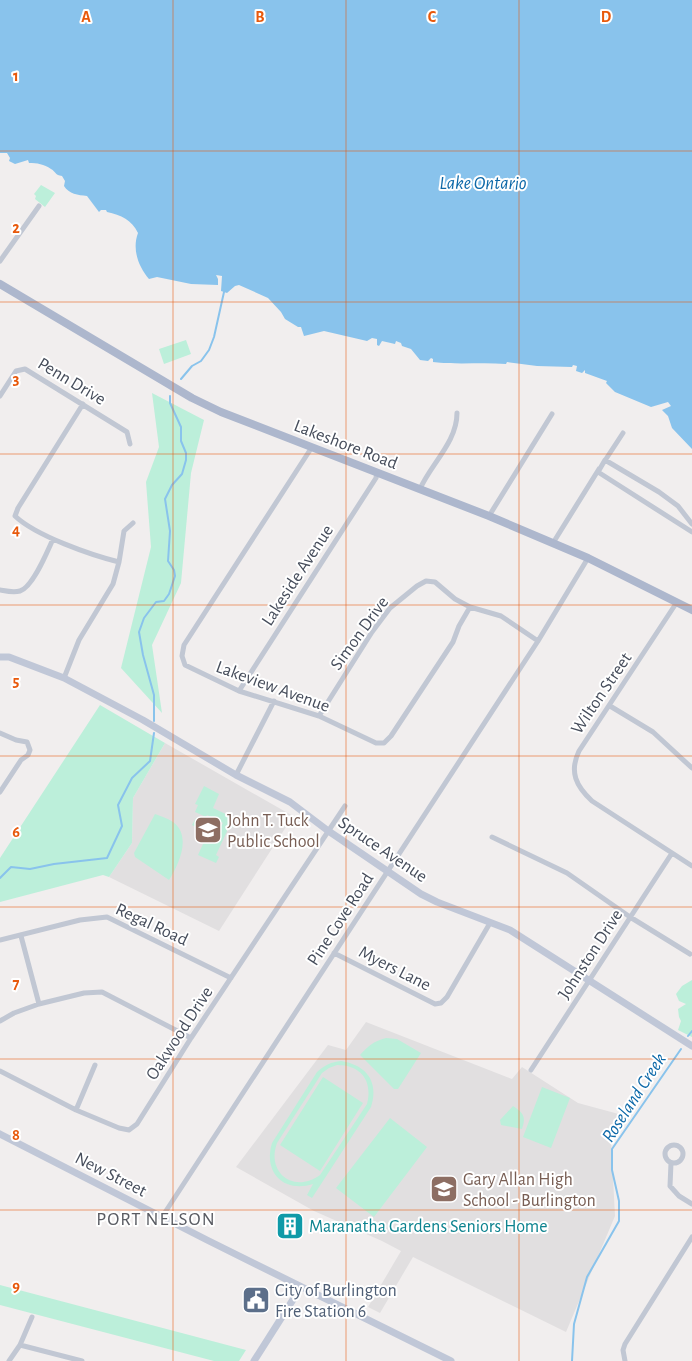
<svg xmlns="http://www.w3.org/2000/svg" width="692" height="1361" font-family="'Alegreya Sans',sans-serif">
  <rect width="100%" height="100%" fill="#f1eeee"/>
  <path fill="#e1dfe0" d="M165 743 293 816 219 931 109 877 132 843 133 798Z
    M366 1022 512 1079 522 1067 578 1103 626 1116 611 1140 615 1216 566 1332 413 1257 380 1313 368 1307 401 1251 382 1241 314 1211 236 1167 328 1045 346 1050Z"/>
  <path fill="#bcefda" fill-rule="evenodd" d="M41 185 55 193 45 207 35 199 36 196 34 194Z
    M186 340 191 354 164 364 159 349Z
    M152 393 204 420 191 473 181 583 152 645 162 713 121 668 151 547 146 482 159 447Z
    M100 705 165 743 133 798 132 843 109 877 103 875 0 902V858Z
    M204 786 219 794 213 808 236 819 232 828 229 827 216 855 219 857 216 863 198 855 208 833 192 825 196 818 219 829 223 823 207 815 206 817 195 812 198 805 195 804Z
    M155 814C160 816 167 818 173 822 192 836 179 864 169 880L135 857 134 853Z
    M692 980V1037L678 1030 681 1021 679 1017 678 1009 686 1004 679 1001 676 994 682 986Z
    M386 1038 397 1039 421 1053 398 1089H394L360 1055C368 1046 374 1041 386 1038Z
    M341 1061C367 1065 379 1082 371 1107L312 1198 307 1195 313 1184C284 1193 263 1173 272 1143L317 1072C325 1065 331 1062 341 1061ZM337 1065C361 1065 373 1081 367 1104L320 1175C294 1194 266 1173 277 1143L322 1073 329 1068Z
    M323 1077 363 1103 320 1171 280 1145Z
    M542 1087 570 1098 551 1148 523 1137Z
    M513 1106C524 1113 526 1117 522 1129L501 1125 500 1120Z
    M390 1118 427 1147 374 1217 336 1188Z
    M0 1285 246 1350 239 1361H214L0 1305Z"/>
  <path fill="#89c3ec" d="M0 0H692V449L672 428 668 416 662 410 671 406 668 402 651 407 615 392 606 383 607 381 585 373V370L582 373 576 371 577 366 573 365 572 367 537 366 507 362 506 364C482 362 458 365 433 362V359L431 358 428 361 420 360 411 349 402 346 401 343 396 341 395 344 382 341 379 346 377 345V339L372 338 367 341 324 331 304 336 301 327H298L285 319 281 312 268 298 239 285 235 286 227 293 221 291 222 276 216 275 218 279V285L191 284 157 277 149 279C138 266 132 249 138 233 132 220 121 215 107 212L106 210H101L99 212 87 196C78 195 69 194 64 186L65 181 62 176C55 175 56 172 51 169 44 164 37 163 29 163L28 160 15 164 9 161 10 158 7 153H0Z"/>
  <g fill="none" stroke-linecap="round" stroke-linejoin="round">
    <path stroke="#89c3ec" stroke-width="2" d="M181 379 192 366 201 361 209 350 214 337 224 292
      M154 721V695L143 655 139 632 144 618 156 602 164 601 169 594 175 576 174 570 168 561 170 531 165 499 172 485 182 474 186 460V453L181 441V427L170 403V396
      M0 878 11 867 30 869 54 864 107 858 122 826 118 805 132 778 150 761 154 733
      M688 1036 692 1031
      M572 1361 574 1324 587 1277 619 1221V1201L612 1170V1149L681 1049"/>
    <path stroke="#c1c7d3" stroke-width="5" d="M0 261 39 206
      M0 396 16 371 25 369 127 432 130 444
      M83 404 18 508 15 516C36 536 91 555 119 562
      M312 447 184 645 182 656 185 665 239 691 319 716 376 743H384L391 736 453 642 459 626 470 607
      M604 462 623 433
      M420 489C431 464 457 442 457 413
      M489 516 552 414
      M692 524 678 506 659 492 605 460 598 472 692 532
      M553 543 599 469
      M0 590C6 591 13 593 20 591 33 587 47 552 53 539
      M677 602 579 751C569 772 576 786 592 801L692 866
      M64 678 79 640 113 584 119 562 124 531 133 523
      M239 691 376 478 377 472
      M610 706 653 732 692 768
      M319 716 372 632 390 608 417 586 426 581 435 582 455 599 470 607 501 616 538 641
      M0 733 16 740 27 742 30 750 28 755 21 760 0 792
      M236 775 274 701
      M492 837 567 873 630 917 690 954
      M21 936 39 1004
      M0 940 80 920 107 917 231 978
      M334 953 435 1004 441 1003 447 997 490 923
      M0 1021 14 1013 39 1004 84 993 102 992 191 1038
      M531 1070 672 853
      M0 1071 76 1110 119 1128 129 1130 137 1124 191 1038 345 806
      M76 1110 95 1065
      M665 1154a9 9 0 1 1 18 0a9 9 0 1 1-18 0Z
      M671 1163 670 1186 679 1196 692 1204
      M162 1217 538 641 588 558
      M20 1345 82 1361
      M9 1361 20 1345 32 1317
      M625 1361 623 1350 625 1344 692 1237"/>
    <path stroke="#c0c7d7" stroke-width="7" d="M0 657H9L64 678 143 720 236 775 290 802 327 830 421 894 437 902 510 930 692 1046
      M0 1134 207 1240 451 1361
      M254 1361 301 1287"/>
    <path stroke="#adb7cd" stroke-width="8" d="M0 284 192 398 221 412 489 516 588 558 692 610"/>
  </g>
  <path fill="none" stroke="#e8590c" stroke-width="1" stroke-opacity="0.55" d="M173 0V1361M346 0V1361M519 0V1361M0 151H692M0 302H692M0 454H692M0 605H692M0 756H692M0 907H692M0 1059H692M0 1210H692"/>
  <defs>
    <g id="school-square" transform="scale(1.4375)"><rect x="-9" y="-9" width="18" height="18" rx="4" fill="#8d6e63" stroke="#fff"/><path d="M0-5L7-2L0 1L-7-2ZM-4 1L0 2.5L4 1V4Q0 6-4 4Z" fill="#fff"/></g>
    <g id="building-square" transform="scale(1.4375)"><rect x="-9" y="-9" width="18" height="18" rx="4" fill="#0f9aa8" stroke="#fff"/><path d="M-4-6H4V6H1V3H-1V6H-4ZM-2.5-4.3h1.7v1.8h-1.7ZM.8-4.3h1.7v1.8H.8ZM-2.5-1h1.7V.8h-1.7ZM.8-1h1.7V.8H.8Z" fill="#fff"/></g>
    <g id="civic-square" transform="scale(1.4375)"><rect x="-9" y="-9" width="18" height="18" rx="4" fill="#5c6f8a" stroke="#fff"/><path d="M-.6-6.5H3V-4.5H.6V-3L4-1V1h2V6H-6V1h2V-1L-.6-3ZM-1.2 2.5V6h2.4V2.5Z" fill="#fff"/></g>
  </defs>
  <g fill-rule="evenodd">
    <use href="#school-square" x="208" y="830"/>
    <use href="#school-square" x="444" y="1189"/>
    <use href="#building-square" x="290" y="1226"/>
    <use href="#civic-square" x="256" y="1300"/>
  </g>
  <g text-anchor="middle" stroke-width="4" stroke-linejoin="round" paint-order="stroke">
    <g font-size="18" fill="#464d5b" stroke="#fff">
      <text transform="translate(72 381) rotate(31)" y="6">Penn Drive</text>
      <text transform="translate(346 444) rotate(21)" y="6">Lakeshore Road</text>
      <text transform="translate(297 575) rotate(-57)" y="6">Lakeside Avenue</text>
      <text transform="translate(359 633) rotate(-54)" y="6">Simon Drive</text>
      <text transform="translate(273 686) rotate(20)" y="6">Lakeview Avenue</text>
      <text transform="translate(601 693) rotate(-56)" y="6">Wilton Street</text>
      <text transform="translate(383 849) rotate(34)" y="6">Spruce Avenue</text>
      <text transform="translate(340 919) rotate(-57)" y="6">Pine Cove Road</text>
      <text transform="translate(152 924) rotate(25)" y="6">Regal Road</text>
      <text transform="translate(590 954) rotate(-57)" y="6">Johnston Drive</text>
      <text transform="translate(395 968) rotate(27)" y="6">Myers Lane</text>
      <text transform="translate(179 1033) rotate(-57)" y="6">Oakwood Drive</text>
      <text transform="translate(111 1174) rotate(27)" y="6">New Street</text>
    </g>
    <g font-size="18" fill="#785e54" stroke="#fff" text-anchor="start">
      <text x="227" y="826">John T. Tuck<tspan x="227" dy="21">Public School</tspan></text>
      <text x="463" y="1185">Gary Allan High<tspan x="463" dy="21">School - Burlington</tspan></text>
    </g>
    <g font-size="18" fill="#0d838f" stroke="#fff" text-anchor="start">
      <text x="309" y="1232">Maranatha Gardens Seniors Home</text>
    </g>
    <g font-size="18" fill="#4e5e75" stroke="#fff" text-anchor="start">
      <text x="275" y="1296">City of Burlington<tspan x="275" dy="21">Fire Station 6</tspan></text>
    </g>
    <g font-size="19" font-style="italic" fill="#0c68a8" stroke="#fff">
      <text x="483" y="189">Lake Ontario</text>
      <text transform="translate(633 1097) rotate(-57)" y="7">Roseland Creek</text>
    </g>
    <g font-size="19" letter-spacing="1" fill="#5a5c63" stroke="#fff">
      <text x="156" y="1225">PORT NELSON</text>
    </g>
  </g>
  <g font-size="16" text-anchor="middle" font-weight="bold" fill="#e8590c" stroke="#fff" stroke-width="4" stroke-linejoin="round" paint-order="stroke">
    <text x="86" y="22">A</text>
    <text x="260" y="22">B</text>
    <text x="432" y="22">C</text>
    <text x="606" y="22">D</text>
    <text x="16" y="81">1</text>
    <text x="16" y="233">2</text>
    <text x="16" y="384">3</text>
    <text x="16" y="535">4</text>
    <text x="16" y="686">5</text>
    <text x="16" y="837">6</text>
    <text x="16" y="989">7</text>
    <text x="16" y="1140">8</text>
    <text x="16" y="1291">9</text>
  </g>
</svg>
